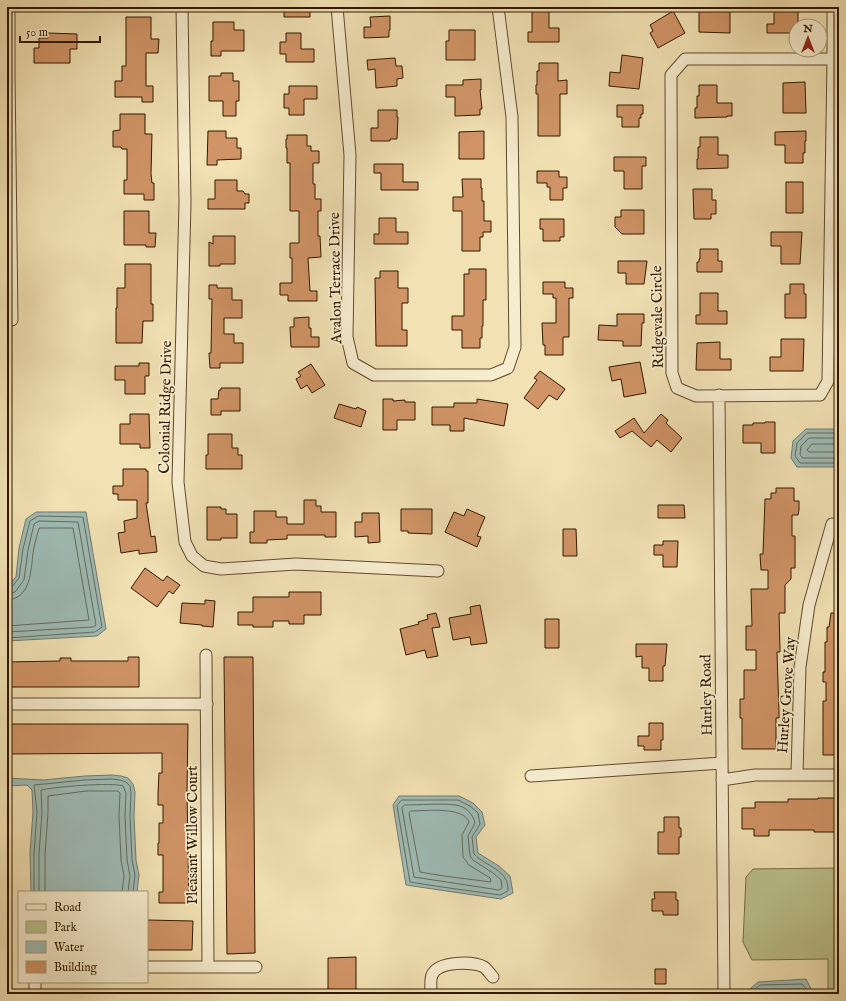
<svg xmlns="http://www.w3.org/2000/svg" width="846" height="1001" font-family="'IM FELL English',serif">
  <rect width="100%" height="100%" fill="#f1e1b3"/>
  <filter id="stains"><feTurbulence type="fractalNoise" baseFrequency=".005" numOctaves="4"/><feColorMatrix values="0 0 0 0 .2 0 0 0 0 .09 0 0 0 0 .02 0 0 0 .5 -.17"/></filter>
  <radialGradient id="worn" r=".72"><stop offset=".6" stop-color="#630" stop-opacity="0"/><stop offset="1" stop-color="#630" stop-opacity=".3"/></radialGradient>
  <path fill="#bbc28c" stroke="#766d46" d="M839 868V994H828V959L752 960 743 942 746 877 753 869Z"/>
  <path fill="#9ebbb5" stroke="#727a6d" d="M806 429H839V467H797L791 458 793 441Z
    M36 512H86L106 629 97 636 7 641V587L16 577 19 548 26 519Z
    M112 775 121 776 128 778 133 784 135 792 134 816 136 860 139 875 137 892H31L30 853 33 812 32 790 27 785 7 786V778L43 780 85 776Z
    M399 796H459L473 803 482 812 485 825 476 837 478 853 499 866 510 876 513 893 501 899 406 885 393 805Z
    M806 979 811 989V994H750V989L758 982Z"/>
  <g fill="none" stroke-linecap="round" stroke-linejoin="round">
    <path stroke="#686a5a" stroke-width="1" d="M839 433H807L797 443 795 456 800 463H839
      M839 438H809L801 446 800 455 803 458H839
      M839 444H812L807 450 809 452H839
      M7 589 11 588 19 578 23 549 30 521 38 516 83 517 102 627 95 632 7 638
      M7 594 15 592 24 580 28 550 34 524 39 521 78 522 96 625 93 627 7 632
      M7 600C31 599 31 570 33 553 34 545 37 536 39 528H73L89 620 7 626
      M402 800H458L470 806 478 813 480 824 472 837 474 854C486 867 509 869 508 891L500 895 442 887 410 882 397 806Z
      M405 805C419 805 442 803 456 805 465 806 473 814 475 823L468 836 470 856 473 860 493 873 501 880 502 888 499 890 414 877 402 808Z
      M411 811C425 811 463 806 469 822L462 835 463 857 469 865 490 878 491 882 444 876 420 872 409 813Z
      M34 892V854L37 812 34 785 85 780 112 779 120 780 126 782 130 786 131 793 130 816 132 860 135 875 133 892
      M39 892V854L42 812 41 790C53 787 112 782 123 786L126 793 125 816 127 860 130 876 128 892
      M45 892V854L48 813V796L86 791H118L120 793 119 816 121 860 124 876 122 892
      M753 994 754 990 760 985 802 984 807 990 808 994
      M758 994 762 990 800 989 802 991 803 994"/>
  </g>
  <path fill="#d09466" stroke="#311800" d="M284 7H310V17H284Z
    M699 7H712L713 11H730V33L699 32Z
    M774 7H798V26H796V33H767V24H774Z
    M549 10V28H559V42H528V32H532V11Z
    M673 11 685 33 658 48 650 33 653 31 650 25Z
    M390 16V30H389V37L364 38V27H371L370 17Z
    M126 17H151V39H159L158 53H146V86H153V102H142V97H115V81H122V66H126Z
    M213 22H234V30H244V51H221V56H211V41H213Z
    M449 30H475V60H446V41H449Z
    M48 33 77 34V49H70V63H34V48H39V38H48Z
    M286 33H301V49H314V62H286V54H280V42H286Z
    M622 55 643 58 639 89 609 86 610 72 620 73Z
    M395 58 396 66H402L403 78 397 79V86L376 88 375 69 368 70 367 60Z
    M539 63H558V81L567 80V94H560V136H538V94H536V85H537V71H539Z
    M221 73H233V81H239V101H236V116H223V101H209V76H221Z
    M481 79V90H480L482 109H480V115L455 116V97H446V85H463V80Z
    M805 82 806 113H783V83Z
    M699 85H717V103H732V116H727V117L695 118V108H697V96H699Z
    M289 86H317V99H304V115H289V108H284V94H289Z
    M617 105H643V114H641V118H639V127H622V117H617Z
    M378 110H397V117H398L397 139H390V141H371V128H378Z
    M120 114H145V134H152L151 174 152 183H154V200H144V194H124V180H127V149H122L121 147H113V131L120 130Z
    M208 131H226V138H237V148H241V159L217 160V165H207Z
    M484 131V159H459V132Z
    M806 131V141H805V153H803V163H785V145H775V132Z
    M287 135H307V146H311V151H319V163H313V184H315V199H321V211H318V236H320L321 257 308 258 310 291H317V301H288V295H280V283H292V258H290V243H299V211H290V163H287V148H286V139H287Z
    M700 137H718V155H728V168L697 169V159H698V147H700Z
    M614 157H646V166H642V189H624V171H614Z
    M374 164H403V182H418V190H381V173H374Z
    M537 171H559V177H567V188H563V200H550V187H547V183H537Z
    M462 179H481V188H482V201H484V221H491V232H483V237H480V251H462V211H453V197H463Z
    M215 180H237V191H243L245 194H249V203H245V209H208V199H215Z
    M786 182H803V213H786Z
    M693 189H712V200H716V214H711V219H694Z
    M621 210H644V234H622L615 227V217H621Z
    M124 211H149V233H156L155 247H146V245H124Z
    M379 218H396V232H408V244H374V234H379Z
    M540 219H564V237H560V241H543V229H540Z
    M771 232H802L800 264H781V246H771Z
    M213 236H235V264H220V266H209V242L213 244Z
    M700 249H718V261H722V272H697V262H699V259H700Z
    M618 261H647L644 284H626V273H618Z
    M125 264H151V304H153V321H143L142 343H116V308H117V288H125Z
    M469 269H486V300H483V326H482V338H480V348H462V330H452V316H464V274H469Z
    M380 271H398V288H408V303H402V330H407V346H376L375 278H380Z
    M543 282H565V288H573V298H569V337H563V355H545V345H543L542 323H556V298H553V294H543Z
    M790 284H804V294H806V318H785V294H790Z
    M209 285H217V288H232V300H242V318H224V334H234V343H243V363H220V368H210L209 353H211L212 299H209Z
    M700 293H718V311H727V324H696V315H700Z
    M617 314H644V323H642L641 346H623V341L598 340 599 325 617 326Z
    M309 317V328H311V337H319V347H291L290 327H294V318Z
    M781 339H804L803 371H770V357H781Z
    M720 342V359H731V370H696L697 343Z
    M640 362 646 393 624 397 621 379 612 381 609 367Z
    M139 363H149V376H145V394H125V380H115V366H139Z
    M311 364 325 385 312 393 307 385 301 389 296 379 301 376 298 372Z
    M540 371 565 389 557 400 549 395 538 409 524 398 537 380 534 378Z
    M221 388H240V411H221V415H211V399H218L219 390H221Z
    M383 399H393V401L405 400V402H415V420H397V430H383Z
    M477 399 508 404 504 426 464 418V431H450V425H432V407H454V403H477Z
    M339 404 356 409 357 407 366 411 361 427 334 418Z
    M130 414H149L150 448H140V444H120V424H130Z
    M661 414 668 420 666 423 682 438 671 452 657 440 651 447 632 431 620 438 615 431 634 418 644 433Z
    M765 422H775V453H761V443H743V425H753V423H765Z
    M208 434H232V448H238V455H242V469H206V455H208Z
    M123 469H146V471H148V503H146L151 537 155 536 157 552 139 554V550L121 553 118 533 125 532 124 521 137 518V500H118V494H113V486H123Z
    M776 488H794V501H799V510L798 515H792V536H795V568H791V579L785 585V613H779L780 650V652H777L779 712V718H776V749H742V718H740V699H744V670H756V650H746V626H752L751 589H768V570H761L760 554H763L765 499H771V493H776Z
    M304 500H316V506H321V512H336V537H325V535H287V539L267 540V543H250V532H254V511H276V517H287V524H304Z
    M658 505H684L685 518H658Z
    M207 507H221V509H226V514H237V538H221V540H207Z
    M401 509H432V534L408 533V531H401Z
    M467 509 485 517 477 536 481 537 477 547 445 532 454 512 464 516Z
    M362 513H379L380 542 368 543V536L355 537V522H362Z
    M563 529H576L577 556H563Z
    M663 541H678L677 567H663V555H654V545H663Z
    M145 568 163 581 167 576 180 585 173 594 169 591 157 607 131 588Z
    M289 592H321V615H304V624H289V621H273V627H253V625H238V612H253V597H289Z
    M205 600 215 601 213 627 202 626V625L180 623 182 603 205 604Z
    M480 605 487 643 471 645 470 637 453 640 449 618 471 614 470 607Z
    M436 613 440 627 432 628 438 656 427 658 425 650 406 655 400 629 419 624 418 622 428 619 427 615Z
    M831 613H839V755H823V701H826V682H823V672H825V642H827V627H829Z
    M545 619H559V648H545Z
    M636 644H667L665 666H663V681H649V668H642V656L636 657Z
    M128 657H139V687H7V662L60 661V658H71V661H128Z
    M224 657H253L255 953 227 954Z
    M649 723H663V740H661V750H644V746H638V736H649Z
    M7 724H188L187 793 189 903H159V892H163V855H158V843H159V823H163V805H158V794L159 773H162V753L7 754Z
    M818 798H839V832H814V830H769V836H754V829H742V808H755V802H788V799H818Z
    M664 817H679V828H681V837H679V854H658V832H664Z
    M654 892H676V900H678V915H663V911H652V899H655Z
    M147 920 193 921 192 950H147Z
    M356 957V994H328V958Z
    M655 969H666V984H655Z"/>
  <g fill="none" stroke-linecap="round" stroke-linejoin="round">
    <g stroke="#614a2d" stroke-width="13">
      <path id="minor" d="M182 7 185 203 178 482 185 542 192 556 204 566 221 569 296 564 438 571
        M337 7 350 155 347 337 353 363 374 375H491L508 368 515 347 512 117 498 7
        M833 59H685L671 75 672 373 677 388 696 396 820 395 828 381 833 59V7
        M7 75H9V7
        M9 75 12 320
        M719 395 724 994
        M206 655 208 967
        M7 704H207
        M797 774 800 667 809 605 832 524
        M531 776 722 763
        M722 780 755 775H839
        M147 967H256
        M35 994V982
        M431 994C431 988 430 980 432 975 438 961 473 961 484 967 487 969 490 974 493 977"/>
    </g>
    <use href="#minor" stroke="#f6ecce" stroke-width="11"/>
  </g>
  <g text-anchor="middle" stroke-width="3.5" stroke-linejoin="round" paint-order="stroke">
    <g font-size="15" fill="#311800" stroke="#f6ecce">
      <text transform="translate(335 278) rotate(-91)" y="5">Avalon Terrace Drive</text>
      <text transform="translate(657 317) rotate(-91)" y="5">Ridgevale Circle</text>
      <text transform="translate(165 407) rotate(-89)" y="5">Colonial Ridge Drive</text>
      <text transform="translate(706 695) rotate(-91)" y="5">Hurley Road</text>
      <text transform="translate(786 695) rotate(-86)" y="5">Hurley Grove Way</text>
      <text transform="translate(192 835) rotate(-90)" y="5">Pleasant Willow Court</text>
    </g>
  </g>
  <rect width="846" height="1001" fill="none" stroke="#f1e1b3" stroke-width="24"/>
  <rect x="8" y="8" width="830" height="985" fill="none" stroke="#311800" stroke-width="2"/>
  <rect x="12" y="12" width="822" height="977" fill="none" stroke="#311800"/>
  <rect x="18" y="891" width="130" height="92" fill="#f6ecce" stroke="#a7977c"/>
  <rect x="26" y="904" width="20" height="6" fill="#f6ecce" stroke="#a7977c"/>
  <text x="54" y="911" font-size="12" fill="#311800">Road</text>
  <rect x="26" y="921" width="20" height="12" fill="#bbc28c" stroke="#a7977c"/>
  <text x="54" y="931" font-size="12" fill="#311800">Park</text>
  <rect x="26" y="941" width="20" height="12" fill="#9ebbb5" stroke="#a7977c"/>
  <text x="54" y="951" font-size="12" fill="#311800">Water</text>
  <rect x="26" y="961" width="20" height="12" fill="#d09466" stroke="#a7977c"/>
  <text x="54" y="971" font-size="12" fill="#311800">Building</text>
  <g transform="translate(808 38)"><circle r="19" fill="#f6ecce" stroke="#a7977c"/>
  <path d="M0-3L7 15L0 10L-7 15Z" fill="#8f2418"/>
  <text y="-6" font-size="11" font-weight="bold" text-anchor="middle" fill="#311800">N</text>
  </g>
  <path d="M20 36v6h80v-6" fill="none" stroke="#311800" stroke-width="2"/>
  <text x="26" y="36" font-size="12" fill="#311800" stroke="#f6ecce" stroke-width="3" paint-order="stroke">50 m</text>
  <rect width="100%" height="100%" filter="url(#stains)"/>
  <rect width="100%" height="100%" fill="url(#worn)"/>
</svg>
